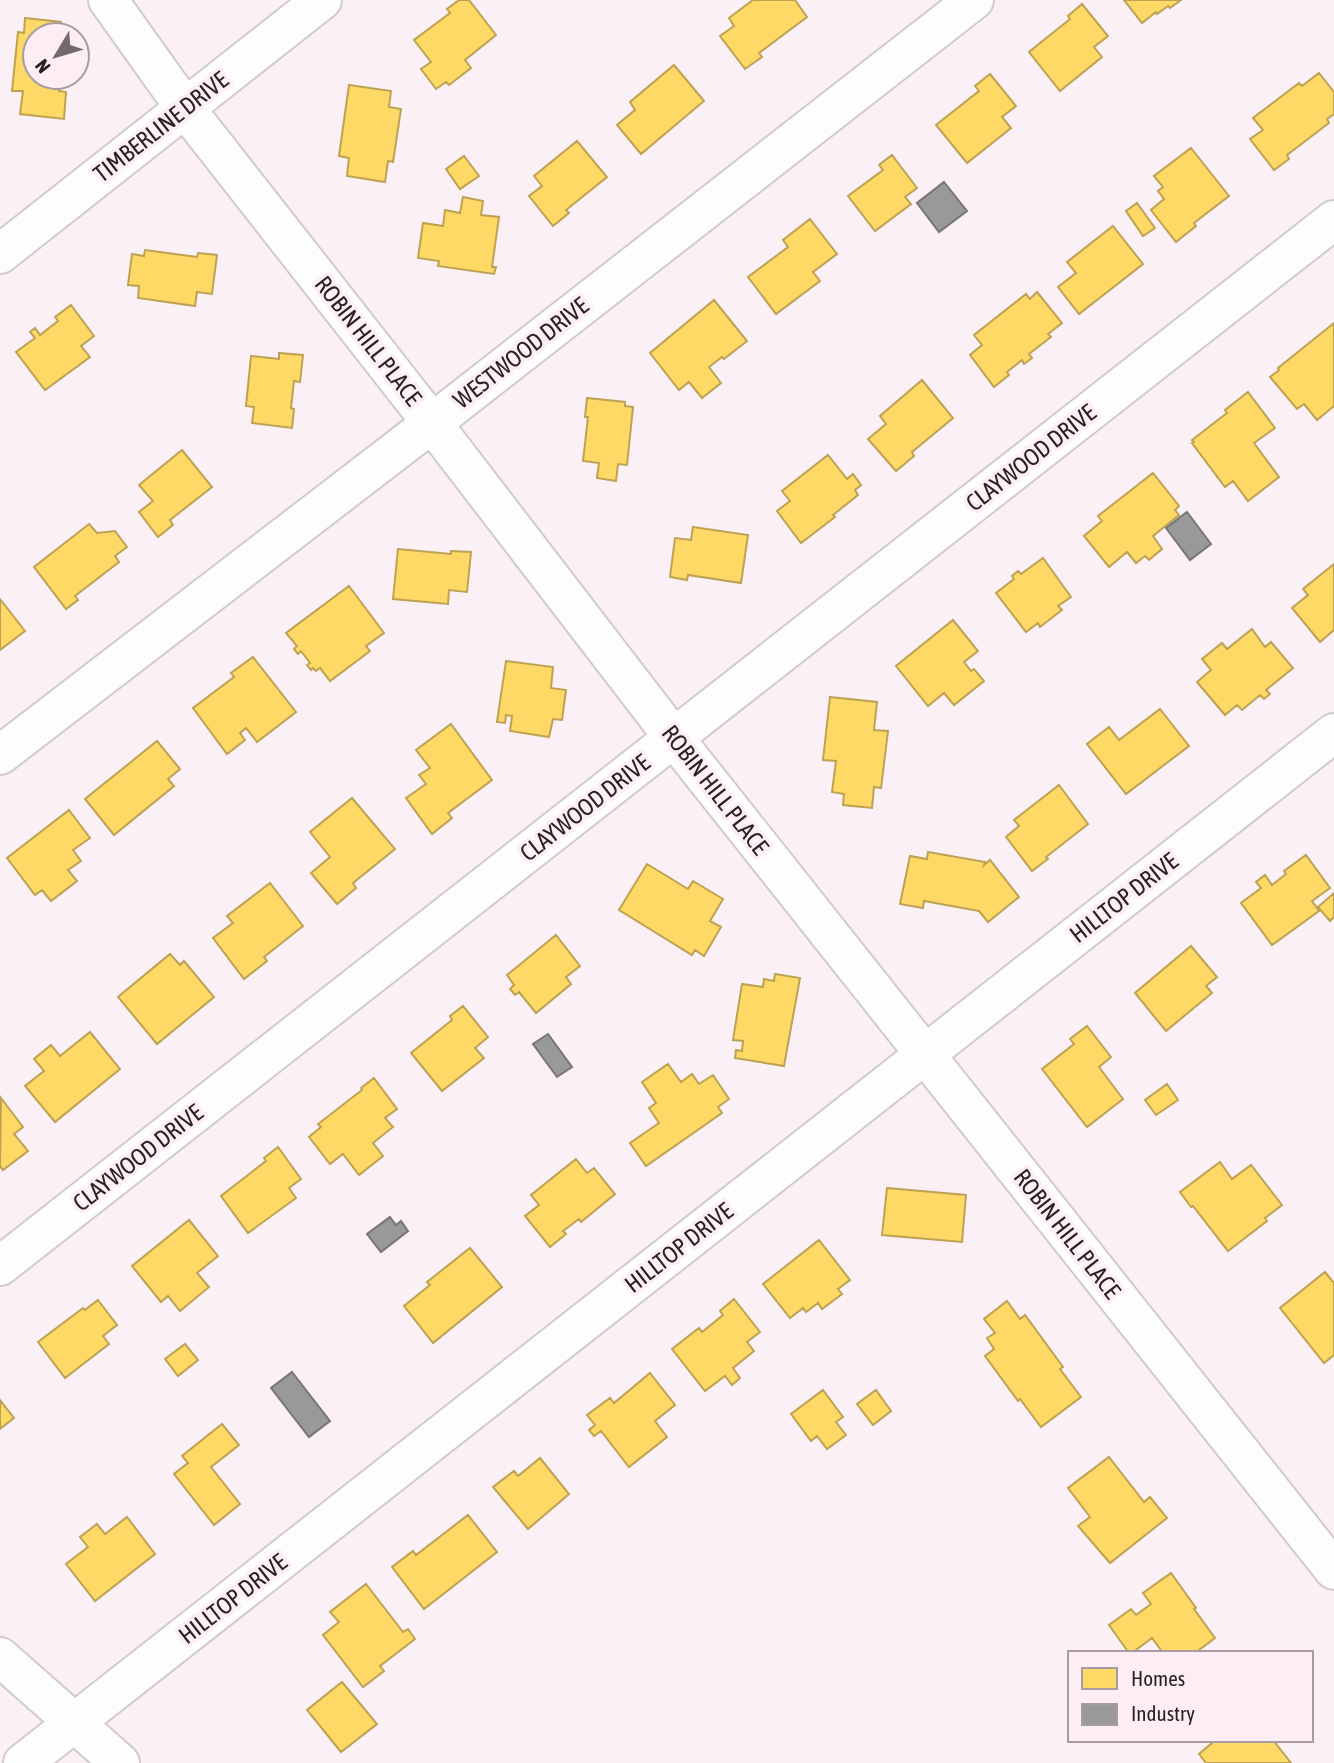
<svg xmlns="http://www.w3.org/2000/svg" width="1334" height="1763" font-family="'Asap Condensed',sans-serif">
  <rect width="100%" height="100%" fill="#faf0f5"/>
  <path fill="#ffd966" stroke="#bea253" stroke-width="2" d="M459 0H469L496 35 465 60 471 68 449 85 446 82 436 89 421 69 431 62 414 40 450 13 447 9Z
    M753 0H795L807 17 759 53 762 57 745 69 720 36 734 26 729 18Z
    M1124 0H1181L1170 8 1168 6 1157 14 1156 12 1142 23Z
    M1082 4 1108 36 1094 47 1102 57 1060 91 1029 52 1070 19 1068 16Z
    M25 18 61 22 60 35H35V77H60L59 91 66 92 64 119 20 114 23 91H12L18 32 24 33Z
    M674 65 704 101 641 154 617 125 635 110 630 102Z
    M1319 73 1334 92V114L1327 119 1329 123 1287 155 1289 159 1274 170 1250 139 1263 130 1253 118 1299 83 1302 86Z
    M990 74 1016 106 1002 117 1011 128 967 163 936 125 979 91 975 86Z
    M349 85 391 91 389 107 401 109 393 162 388 161 385 182 347 176 349 158 339 156Z
    M577 141 607 177 566 210 569 213 553 226 529 196 542 186 534 176Z
    M1191 148 1229 196 1194 223 1196 226 1176 242 1151 210 1164 199 1158 191 1163 187 1154 176Z
    M892 155 917 188 905 197 911 204 875 231 848 196 883 170 879 165Z
    M464 156 479 176 460 189 446 169Z
    M463 197 483 201 481 215 499 217 492 267H496L494 274 438 266 439 261 418 258 423 223 443 226 445 210 460 213Z
    M1137 203 1155 228 1143 236 1126 211Z
    M810 219 837 254 813 272 820 281 776 314 748 277 788 247 783 240Z
    M1113 226 1143 264 1079 314 1058 287 1076 273 1067 262Z
    M145 250 197 257 198 253 217 255 212 294 197 292 195 306 138 298 139 286 128 285 132 254 144 256Z
    M1037 292 1062 323 1048 334 1051 337 1029 354 1032 358 1024 364 1022 360 1007 372 1009 375 994 387 970 355 982 345 974 335 1026 294 1030 299Z
    M714 300 747 341 724 359 722 357 709 367 721 383 702 398 689 382 679 390 650 353Z
    M71 305 94 336 81 346 90 357 45 390 16 352 35 338 30 332 35 328 40 335 58 321 55 317Z
    M1334 323V406L1317 420 1304 404 1297 409 1270 377 1279 370 1278 368Z
    M279 353 303 355 300 382 294 381 291 408 294 409 292 428 252 423 254 407 246 406 251 356 279 359Z
    M922 380 953 418 912 452 914 456 896 471 868 439 886 424 880 416Z
    M1248 392 1275 428 1254 443 1279 477 1248 501 1233 481 1225 487 1192 443 1194 442 1192 440 1227 413 1225 410Z
    M587 398 625 402V406L633 407 627 465 618 464 616 481 597 478 599 463 583 461 588 417H585Z
    M182 450 212 487 170 520 173 525 158 537 139 512 153 501 139 485Z
    M828 455 847 479 853 474 861 485 855 490 858 495 833 515 835 517 801 543 777 511 790 501 782 491Z
    M1153 473 1179 506 1175 510 1179 515 1153 536 1162 549 1149 560 1145 556 1136 563 1127 552 1109 567 1084 536 1102 521 1098 516Z
    M89 524 97 533 115 531 127 547 115 556 119 562 75 596 78 600 66 609 34 567Z
    M693 527 748 535 741 583 688 575 687 580 670 577 675 538 691 540Z
    M398 549 451 554V551L471 552 467 592 449 590 448 604 393 599Z
    M1043 558 1071 597 1058 606 1062 610 1040 627 1038 623 1026 632 996 593 1014 579 1012 576 1018 571 1021 574Z
    M1334 564V630L1320 642 1292 608 1308 595 1303 589Z
    M349 586 384 633 366 646 370 651 330 681 320 668 316 671 313 668 311 670 307 665 310 663 301 651 298 654 294 649 297 646 286 633Z
    M0 599 25 631 0 650Z
    M953 620 978 651 964 662 971 671 974 669 984 681 954 705 944 693 928 706 896 666Z
    M1252 629 1265 647 1271 642 1293 668 1266 690 1270 694 1264 699 1260 695 1242 710 1237 705 1225 715 1197 682 1211 670 1202 659 1222 643 1227 649Z
    M253 657 296 712 257 742 246 728 240 733 245 740 227 754 193 708 234 677 231 673Z
    M506 661 553 667 551 688 566 690 562 720 553 719 549 737 510 731 512 716 506 715 505 723 497 722Z
    M830 697 877 702 874 730 888 731 881 788 874 787 872 808 843 805 844 794 832 792 836 761 823 760Z
    M1160 709 1189 746 1126 794 1087 744 1109 727 1119 740Z
    M451 724 492 780 448 813 452 818 432 834 406 798 426 784 419 775 430 768 416 750Z
    M157 741 180 769 168 779 174 786 114 835 85 799Z
    M1059 785 1088 824 1046 857 1048 859 1032 871 1006 837 1019 826 1014 820Z
    M352 798 395 849 353 883 356 888 337 904 311 873 330 857 310 832Z
    M69 810 90 838 73 850 81 861 68 870 77 881 51 901 42 890 35 895 7 858Z
    M928 852 985 862 984 865 990 860 1019 897 988 922 979 911 924 901 923 908 900 904 910 856 927 859Z
    M1306 855 1330 888 1312 901 1319 911 1272 945 1241 903 1261 888 1256 882 1265 875 1272 885 1286 874 1284 871Z
    M647 864 688 889 693 881 723 899 710 921 721 927 704 956 695 950 692 955 619 910Z
    M270 883 303 926 264 957 267 961 244 979 213 938 233 923 227 916Z
    M1334 893V917L1330 921 1318 907Z
    M556 935 580 966 566 977 571 984 536 1013 519 992 515 995 510 989 514 985 507 975Z
    M1191 946 1217 977 1206 986 1212 993 1166 1031 1135 993Z
    M170 954 180 965 184 961 214 997 157 1044 118 997Z
    M775 974 800 978 784 1066 735 1058 736 1050 742 1051 743 1041 733 1040 742 984 763 987 764 979 774 981Z
    M463 1006 488 1037 475 1048 484 1058 442 1091 411 1053 452 1020 450 1016Z
    M1087 1026 1111 1057 1099 1067 1123 1099 1087 1127 1042 1069 1074 1044 1070 1039Z
    M90 1032 120 1069 55 1122 25 1086 44 1071 34 1059 51 1045 60 1056Z
    M668 1064 681 1082 692 1074 699 1084 713 1075 729 1099 718 1107 722 1113 646 1166 630 1143 659 1123 649 1108 656 1103 642 1082Z
    M374 1078 397 1109 385 1118 393 1127 373 1143 383 1156 359 1175 343 1154 330 1164 309 1137 321 1127 318 1124 362 1090 361 1088Z
    M1167 1084 1178 1100 1156 1115 1145 1100Z
    M1 1098 23 1127 14 1134 28 1151 3 1170 0 1166Z
    M278 1147 301 1179 289 1188 296 1198 248 1233 221 1196 266 1161 264 1158Z
    M576 1159 587 1173 594 1168 615 1194 581 1222 579 1219 563 1231 566 1234 550 1247 525 1216 539 1205 531 1195Z
    M1220 1162 1232 1179 1251 1165 1282 1205 1265 1218 1267 1221 1228 1251 1193 1206 1191 1207 1180 1192Z
    M887 1188 966 1195 962 1242 882 1235Z
    M189 1220 218 1256 197 1273 209 1287 180 1311 168 1296 161 1302 132 1266Z
    M819 1240 850 1280 838 1289 842 1294 822 1309 818 1303 806 1312 803 1308 790 1318 763 1284Z
    M470 1248 502 1287 433 1343 404 1306 430 1285 427 1282Z
    M1325 1272 1334 1283V1355L1324 1363 1280 1308Z
    M734 1299 760 1332 747 1342 754 1351 733 1368 740 1378 732 1385 725 1376 705 1391 672 1349 699 1328 702 1332 723 1315 720 1311Z
    M98 1300 117 1325 103 1336 109 1344 65 1378 38 1342 83 1308 85 1310Z
    M1007 1301 1020 1319 1025 1315 1063 1367 1060 1369 1081 1397 1041 1427 1020 1399 1018 1401 985 1356 994 1349 987 1338 995 1333 984 1319Z
    M185 1344 198 1360 178 1376 165 1359Z
    M650 1373 675 1405 655 1421 667 1437 629 1467 601 1431 594 1436 589 1430 595 1425 587 1415 610 1398 614 1403Z
    M823 1390 843 1417 836 1422 846 1435 827 1449 817 1436 811 1441 791 1414Z
    M876 1390 891 1411 873 1425 857 1404Z
    M0 1400 14 1418 0 1429Z
    M222 1424 239 1445 211 1467 240 1504 214 1525 174 1474 188 1463 182 1456Z
    M1109 1457 1144 1502 1150 1497 1167 1518 1110 1563 1078 1526 1090 1517 1068 1488Z
    M540 1458 569 1494 528 1529 493 1487 514 1471 518 1476Z
    M468 1515 497 1552 424 1609 392 1567 413 1551 416 1555Z
    M127 1517 155 1554 95 1601 66 1564 88 1547 80 1537 97 1524 105 1534Z
    M1171 1573 1196 1608 1194 1609 1215 1638 1195 1653H1163L1152 1638 1132 1653H1129L1109 1625 1131 1609 1136 1615 1151 1604 1143 1593Z
    M366 1584 403 1632 408 1629 415 1639 380 1666 384 1671 363 1687 323 1635 339 1622 330 1612Z
    M342 1682 377 1724 341 1752 307 1710Z
    M1210 1740H1273L1291 1763H1206L1199 1754 1212 1743Z"/>
  <path fill="#999" stroke="#777576" stroke-width="2" d="M944 182 967 211 939 232 917 203Z
    M1187 512 1211 544 1190 560 1166 528Z
    M548 1034 572 1067 557 1077 533 1044Z
    M390 1217 396 1225 401 1221 408 1231 381 1252 367 1234Z
    M292 1372 330 1421 309 1437 271 1388Z"/>
  <g fill="none" stroke-linecap="round" stroke-linejoin="round">
    <g stroke="#d1cace" stroke-width="42">
      <path id="minor" d="M108 0 185 108 432 423 674 738 1334 1570
        M0 254 322 0
        M0 755 432 423 974 0
        M0 1266 1334 220
        M0 1657 120 1763
        M23 1763 1334 733"/>
    </g>
    <use href="#minor" stroke="#fefdfe" stroke-width="38"/>
  </g>
  <g text-anchor="middle" stroke-width="7" stroke-linejoin="round" paint-order="stroke">
    <g font-size="24" fill="#282226" stroke="#fdedf5">
      <text transform="translate(161 127) rotate(-38)" y="8">TIMBERLINE DRIVE</text>
      <text transform="translate(368 341) rotate(52)" y="8">ROBIN HILL PLACE</text>
      <text transform="translate(521 353) rotate(-38)" y="8">WESTWOOD DRIVE</text>
      <text transform="translate(1031 458) rotate(-38)" y="8">CLAYWOOD DRIVE</text>
      <text transform="translate(715 790) rotate(52)" y="8">ROBIN HILL PLACE</text>
      <text transform="translate(585 808) rotate(-38)" y="8">CLAYWOOD DRIVE</text>
      <text transform="translate(1124 898) rotate(-38)" y="8">HILLTOP DRIVE</text>
      <text transform="translate(138 1158) rotate(-38)" y="8">CLAYWOOD DRIVE</text>
      <text transform="translate(1067 1234) rotate(52)" y="8">ROBIN HILL PLACE</text>
      <text transform="translate(679 1248) rotate(-38)" y="8">HILLTOP DRIVE</text>
      <text transform="translate(233 1599) rotate(-38)" y="8">HILLTOP DRIVE</text>
    </g>
  </g>
  <rect x="1068" y="1651" width="245" height="91" fill="#fdedf5" stroke="#a89ca2" stroke-width="2"/>
  <rect x="1082" y="1668" width="35" height="21" fill="#ffd966" stroke="#a89ca2" stroke-width="2"/>
  <text x="1131" y="1686" font-size="21" fill="#282226">Homes</text>
  <rect x="1082" y="1704" width="35" height="21" fill="#999999" stroke="#a89ca2" stroke-width="2"/>
  <text x="1131" y="1721" font-size="21" fill="#282226">Industry</text>
  <g transform="translate(56 56) rotate(232)"><circle r="33" fill="#fdedf5" stroke="#a89ca2" stroke-width="2"/>
  <path d="M0-5L12 26L0 18L-12 26Z" fill="#726a6e"/>
  <text y="-10" font-size="19" font-weight="bold" text-anchor="middle" fill="#282226">N</text>
  </g>
</svg>
